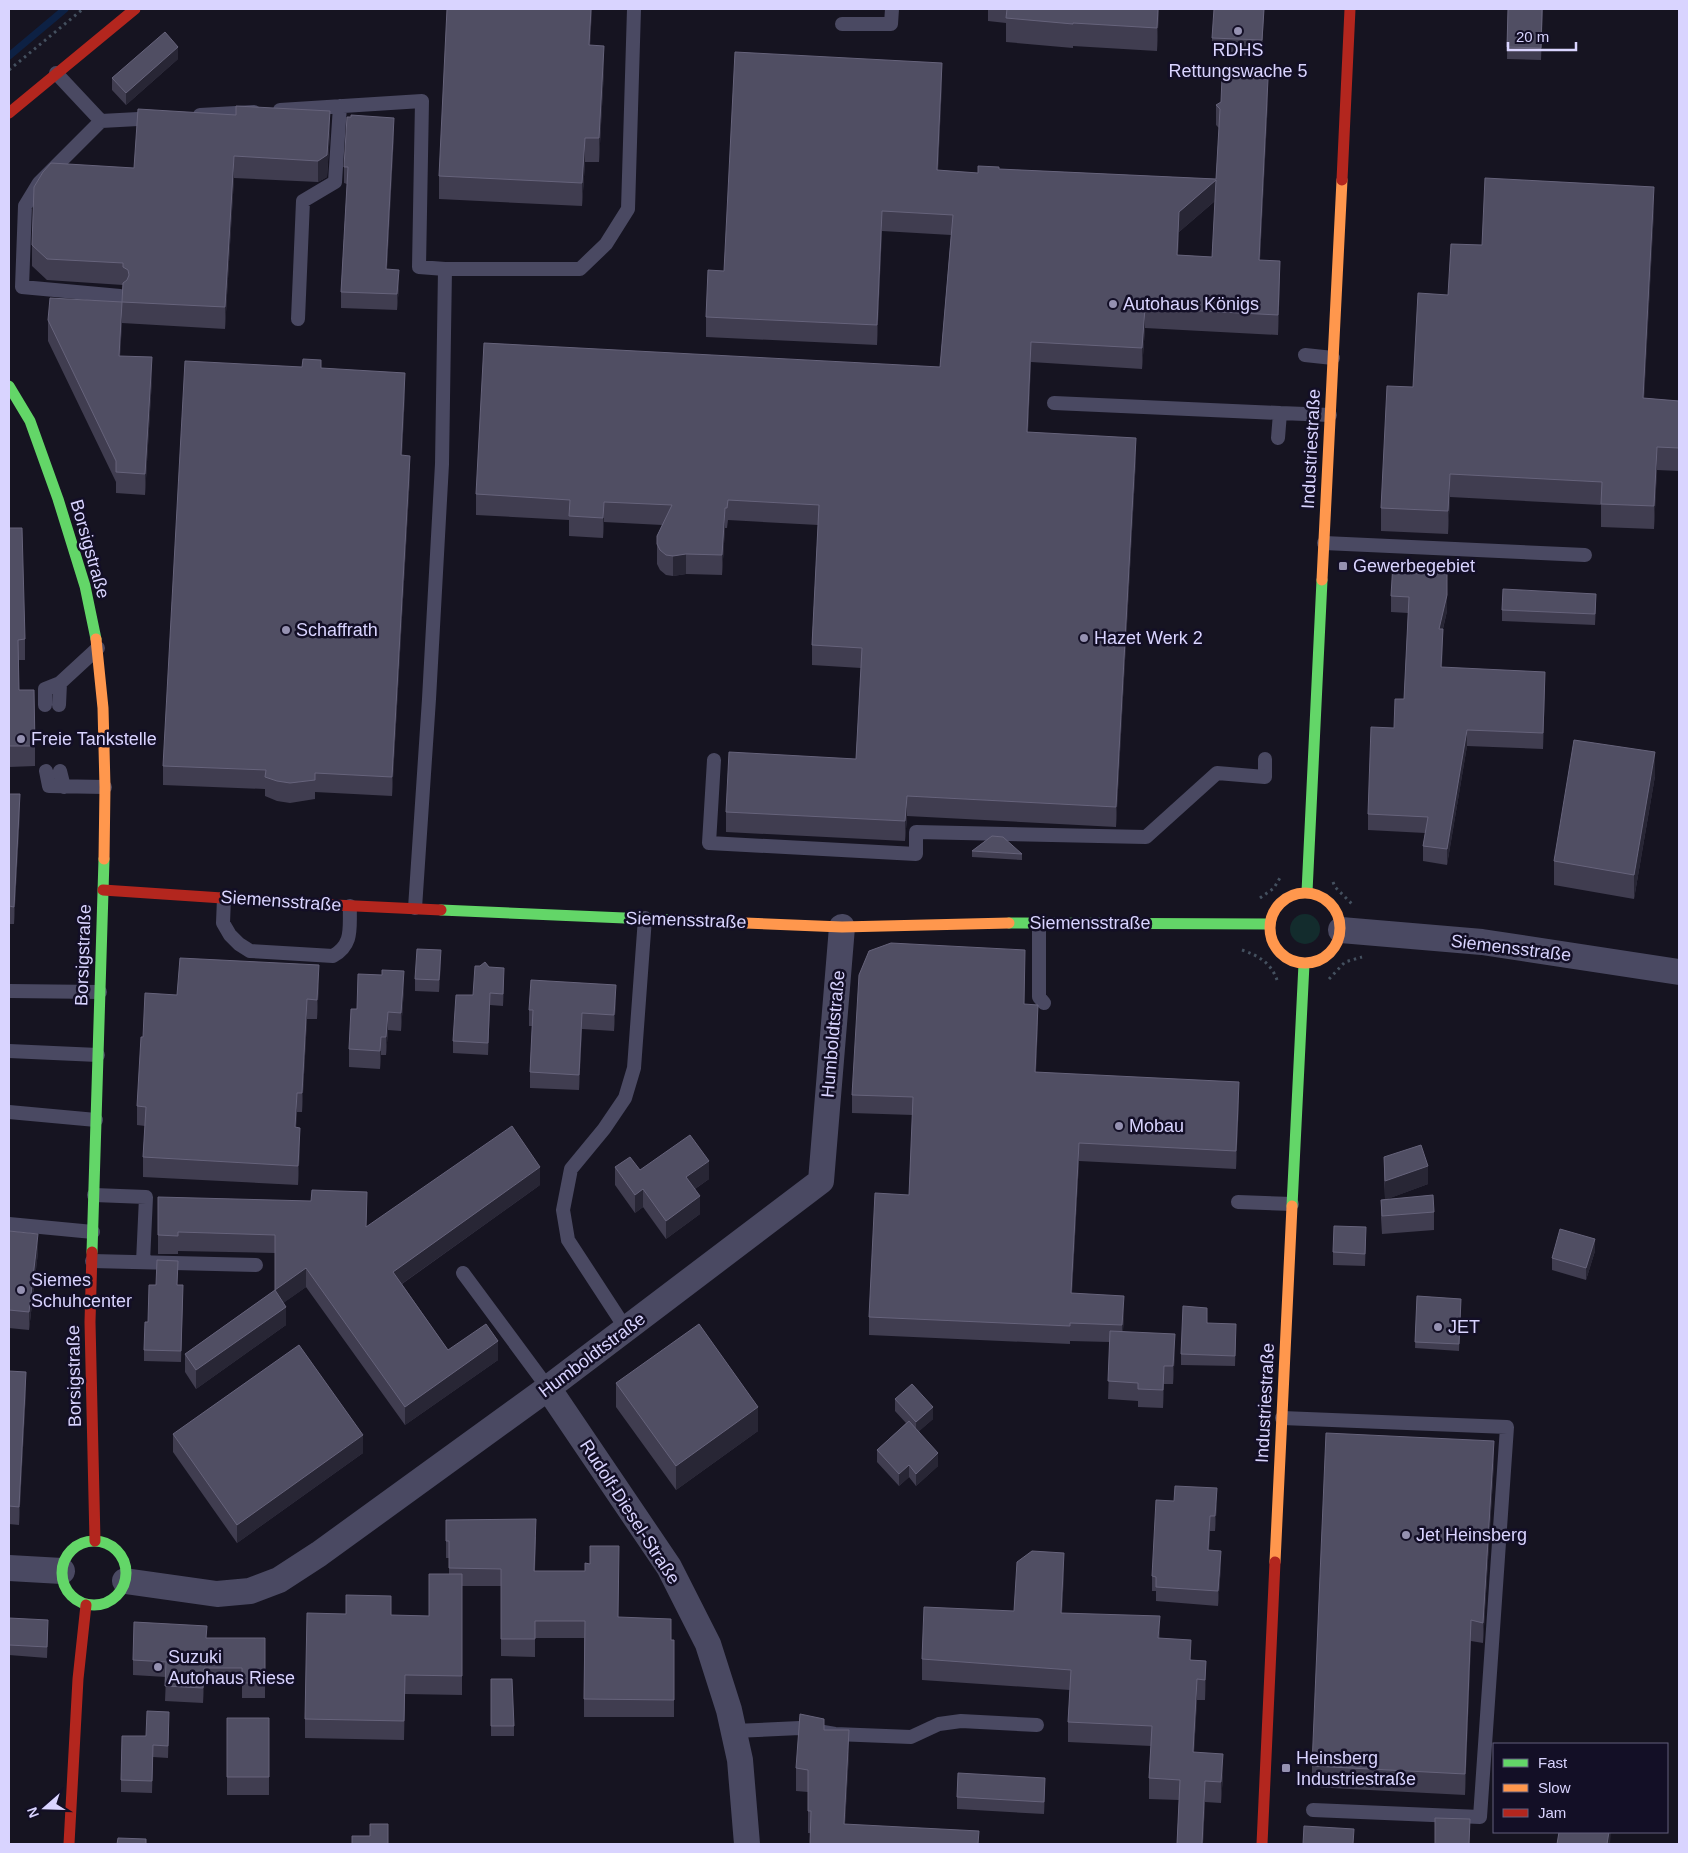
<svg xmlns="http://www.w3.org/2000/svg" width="1688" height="1853" font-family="Arial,sans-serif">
  <rect width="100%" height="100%" fill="#161421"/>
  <path fill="#132c2d" d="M1290 929a15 15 0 1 1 30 0a15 15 0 1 1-30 0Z"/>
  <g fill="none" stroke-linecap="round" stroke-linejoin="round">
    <path stroke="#0d2144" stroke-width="7" d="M9 56 65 9"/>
    <path stroke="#44505f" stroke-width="3" stroke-dasharray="2.5 4" stroke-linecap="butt" d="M9 70 83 9
      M1333 882 1335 887 1353 905
      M1260 898 1274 888 1281 876
      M1242 950C1259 956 1271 963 1277 980
      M1329 979 1345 962 1362 957"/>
    <path stroke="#4a4962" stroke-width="14" d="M842 24H891L892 9
      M56 73 101 121
      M280 110 422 101 419 267 445 269
      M200 115 254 112
      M120 296 22 287 25 206 39 183 101 121 157 118
      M298 319 303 201 335 182 340 106
      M1305 355 1333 358
      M1054 403 1280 413
      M1278 438 1280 413 1330 415
      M1324 543 1585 555
      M45 705V689L60 683 98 648
      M59 705 60 683
      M714 760 709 843 916 854V832L1146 837 1217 773 1265 777V759
      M46 771 49 786 105 787
      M60 771 64 787
      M224 898 223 923 230 935 239 944 250 951 333 956C354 944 349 927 350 906
      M415 908 429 699 442 464 445 269H580L606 244 628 209 634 9
      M1039 923V997L1044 1003
      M9 991 100 992
      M9 1051 98 1055
      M9 1112 96 1120
      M94 1195 146 1197 143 1262
      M1238 1202 1292 1204
      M9 1224 93 1232
      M92 1261 256 1265
      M463 1273 548 1388
      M626 1329 568 1240 563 1210 571 1169 604 1129 625 1098 634 1068 645 918
      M1282 1418 1507 1427 1480 1817 1313 1810
      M734 1731 800 1728 835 1734 911 1737 939 1724 961 1721 1037 1725"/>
    <path stroke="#4a4962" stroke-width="26" d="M1341 930 1482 942 1679 972
      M548 1388 669 1567 708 1644 729 1710 740 1760 747 1844
      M9 1568 62 1571
      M125 1581 217 1594 250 1591 279 1580 319 1554 548 1388 821 1181 842 927"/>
    <path stroke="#63d668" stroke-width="11" d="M9 386 30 421 58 499 85 586 96 639
      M1307 892 1322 580
      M441 910 671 920
      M1009 923 1269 924
      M1292 1206 1304 964
      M92 1252 104 859
      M62 1573a32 32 0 1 1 64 0a32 32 0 1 1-64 0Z"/>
    <path stroke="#ff974d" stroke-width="11" d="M1322 580 1342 180
      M96 639 103 708 105 787 104 859
      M1270 928a35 35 0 1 1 70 0a35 35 0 1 1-70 0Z
      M671 920 842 927 1009 923
      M1275 1562 1292 1206"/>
    <path stroke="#b3261e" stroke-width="11" d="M9 113 135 9
      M1342 180 1350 9
      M103 890 314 904 441 910
      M92 1252 90 1322 95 1541
      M69 1844 78 1679 86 1605
      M1262 1844 1275 1562"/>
  </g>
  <path fill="#403d50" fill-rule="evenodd" d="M592 9 590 45 604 70 599 162H585L582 206 439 199V176Z
    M988 9H1159L1157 51 1073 46V48L1006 42V23L988 21Z
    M1264 9 1262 56 1212 54V38Z
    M1508 9H1543L1541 60 1507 59Z
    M178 59 126 105 112 90V78Z
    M942 83 938 171 978 173 999 169 1216 179 1219 128 1216 125V105L1268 99 1260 260 1280 281 1278 335 1145 328 1142 369 1031 362 1028 432 1136 458 1116 827 907 816 905 841 726 832V812L856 759 861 668 812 665V645L818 525 728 520 727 528H725L722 575 686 574 673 576 666 575 660 570 657 564V536L662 525 604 522 603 538 569 536V520L476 515V494L940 367 951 235 882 231 877 345 706 337V317L724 271ZM1215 201 1212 257 1178 255 1179 232Z
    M330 132 327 177 318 182 234 178 225 329 122 323 120 356 152 379 145 495 116 493V482L48 341V320L122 302 123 285 47 280 32 266V245L134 168Z
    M394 134 387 269 399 286 397 310 341 308V292L347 184 344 183V167Z
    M1654 210 1644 398 1679 401V471L1657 470 1654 529 1601 527V505L1450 497 1448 534 1381 531V508L1413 387 1448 295 1482 245Z
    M321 368 405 392 402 456 410 475 392 796 315 792V799L290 803 277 801 265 796V789L163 785V766Z
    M9 508V528L25 639V660H19V690L35 746V766L9 767Z
    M1447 580V611L1443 629 1442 667 1545 688 1543 749 1467 746 1447 865 1423 861V846L1425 833 1368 830V814L1404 699 1408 613 1391 612V596Z
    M1596 604 1595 625 1502 621V610Z
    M1655 776 1634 899 1554 885V861Z
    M9 794 20 812 14 924H9Z
    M972 851 1022 854V860L972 857Z
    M441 962 439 992 415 991V979Z
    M489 967 504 980 503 1006 490 1005 488 1055 453 1053V1041L473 995Z
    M319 984 317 1019H307L302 1112H297L296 1127 300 1147 298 1185 143 1177V1157L145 1126 137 1125V1106L143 1037 177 995Z
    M404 989 401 1031 388 1030 386 1055H381L380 1069 349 1067V1049L357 1009Z
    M616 1000 614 1031 582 1029 579 1090 530 1088V1072L532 1026H529V1010Z
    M1024 1004 1038 1023 1036 1072 1239 1101 1236 1169 1079 1161 1072 1293 1124 1314 1123 1331 1175 1352 1173 1384H1164L1163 1408 1138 1407V1401L1108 1399 1110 1342 1070 1341V1344L869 1335V1317L909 1195 913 1115 852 1113V1095Z
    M1384 1157 1428 1184 1387 1199 1434 1212V1230L1382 1234 1381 1218V1200L1385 1199 1384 1176Z
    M615 1167 709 1179 695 1189 700 1214 666 1239 643 1207 635 1213 615 1185Z
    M540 1185 402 1284 448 1350 498 1360 405 1425 306 1287 283 1303 286 1325 196 1389 185 1372V1354L275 1290V1253L178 1251V1254H158V1197L367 1210 366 1227Z
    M9 1231 38 1252 29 1330 9 1328Z
    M1366 1239 1365 1266 1333 1265V1252Z
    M1595 1251 1586 1280 1552 1270V1258Z
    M178 1285 183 1296 181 1362 144 1361V1350L148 1322Z
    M1417 1296 1461 1299 1459 1351 1415 1348Z
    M1207 1323 1236 1335 1235 1366 1181 1365V1354Z
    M9 1371 26 1390 19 1525 9 1524Z
    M616 1383 758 1431 676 1490 616 1407Z
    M895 1399 933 1419 919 1431 938 1466 916 1486 909 1477 899 1486 877 1462V1450L906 1423 895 1411Z
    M173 1434 363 1453 237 1543 173 1452Z
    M1494 1462 1483 1643 1471 1641 1465 1795 1312 1787V1766Z
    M1217 1503 1215 1531H1210L1209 1550 1221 1566 1218 1606 1156 1601V1591H1152V1576Z
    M446 1520 536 1537 535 1571 618 1617 671 1640H674V1717H584V1638H535V1657L501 1656V1586H462V1695L405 1694 404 1740 305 1738V1719L391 1615 429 1616 449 1574V1558H446Z
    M1064 1573 1062 1613 1159 1638 1191 1660 1206 1661 1205 1700H1197L1194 1752 1223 1774 1221 1803 1205 1802 1203 1844H1177L1179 1800 1149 1799V1778L1151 1746 1068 1742V1722L1070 1690 922 1680V1659L1014 1611Z
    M9 1618 48 1630 47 1658 9 1655Z
    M207 1638H265V1698H242V1683H204L203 1703 165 1701 166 1677 133 1675V1660Z
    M491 1679 514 1726V1736H491Z
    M227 1718H269V1795H227Z
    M169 1724 168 1758 153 1757 152 1793 121 1792V1780L146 1736Z
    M824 1730 849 1753 845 1824 979 1844 808 1833V1792L796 1791V1768Z
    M1045 1790 1044 1814 957 1809V1797Z"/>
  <path fill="#282635" d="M591 9H592L589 69V45Z
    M1158 9H1159L1157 51V28Z
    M604 46V70L599 162V138Z
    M178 47V59L126 105V93Z
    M942 63V83L937 190V170Z
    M1268 79V99L1259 280V260Z
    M330 111V132L327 177 318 182V161Z
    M394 118V134L386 285V269Z
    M585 138V162L582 206V183Z
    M234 156V178L225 329V307Z
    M1216 180V200L1179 232 1177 275V255L1179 212Z
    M1654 187V210L1643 422V398Z
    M882 211V231L877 345V325Z
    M1280 261V281L1278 335V315Z
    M399 270V286L397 310V294Z
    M122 302V323L119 377V356Z
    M1145 308V328L1142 369V348Z
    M1031 342V362L1027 452V432Z
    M152 357V379L145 495V474Z
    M405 373V392L401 475V455Z
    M1136 438V458L1116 827V807Z
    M1657 447V470L1654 529V506Z
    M410 456V475L392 796V777Z
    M1450 474V497L1448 534V511Z
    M604 502V522L603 538V518Z
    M725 508V528L722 575V555Z
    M686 554V574L673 576V556Z
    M1447 564V611L1439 645V629Z
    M1443 629V645L1441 683V667Z
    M1545 672V688L1543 749V733Z
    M1467 730V746L1447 865V849Z
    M1655 752V776L1634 899V875Z
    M20 794V812L14 924V907Z
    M907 796V816L905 841V821Z
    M441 950V962L439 992V980Z
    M319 965V984L317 1019V1000Z
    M504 968V980L503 1006V994Z
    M404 971V989L401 1031V1013Z
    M616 985V1000L614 1031V1015Z
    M490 993V1005L488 1055V1043Z
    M307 999V1019L302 1112V1093Z
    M1038 1005V1023L1035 1090V1072Z
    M388 1012V1030L386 1055V1037Z
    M582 1013V1029L579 1090V1075Z
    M381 1037V1055L380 1069V1051Z
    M1239 1082V1101L1236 1169V1151Z
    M297 1093V1112L295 1146V1127Z
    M300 1128V1147L298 1185V1166Z
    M1079 1143V1161L1071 1311V1293Z
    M709 1161V1179L686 1195V1177Z
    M1428 1166V1184L1385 1200V1181Z
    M540 1167V1185L393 1290V1272Z
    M643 1189V1207L635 1213V1195Z
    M700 1196V1214L666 1239V1221Z
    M38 1234V1252L29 1330V1312Z
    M1595 1239V1251L1586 1280V1268Z
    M306 1268V1287L275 1309V1290Z
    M1124 1296V1314L1122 1343V1325Z
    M286 1307V1325L196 1389V1370Z
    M1175 1334V1352L1173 1384V1366Z
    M498 1341V1360L405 1425V1407Z
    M1164 1366V1384L1163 1408V1390Z
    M26 1372V1390L19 1525V1507Z
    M758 1407V1431L676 1490V1466Z
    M933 1407V1419L916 1434V1422Z
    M363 1435V1453L237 1543V1525Z
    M1494 1441V1462L1483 1643V1623Z
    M938 1453V1466L916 1486V1474Z
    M909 1465V1477L899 1486V1474Z
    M1217 1488V1503L1215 1531V1516Z
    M1210 1516V1531L1208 1565V1550Z
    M1221 1551V1566L1218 1606V1591Z
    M1064 1553V1573L1061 1634V1613Z
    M1160 1616V1636L1158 1659V1638Z
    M1471 1620V1641L1465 1795V1774Z
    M1206 1661V1681L1205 1700V1680Z
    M204 1668V1683L203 1703V1688Z
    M1197 1679V1700L1193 1772V1752Z
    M849 1730V1753L844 1844V1824Z
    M1223 1754V1774L1221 1803V1782Z
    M1045 1778V1790L1044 1814V1802Z
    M1205 1781V1802L1203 1844H1202Z
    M1609 1832H1611L1610 1844H1607Z"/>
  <path fill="#504e63" stroke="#66637b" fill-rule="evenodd" d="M447 9H591L589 45 604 46 599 138H585L582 183 439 176Z
    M1007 9H1158L1157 28 1073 23V24L1006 18Z
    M1214 9H1264L1262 40 1212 38Z
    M1508 9H1542L1541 48 1507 47Z
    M165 32 178 47 126 93 112 78Z
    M735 52 942 63 937 170 978 173V166L999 167V169L1216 179 1220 109 1216 105 1221 102 1222 77 1268 79 1259 260 1280 261 1278 315 1145 308 1142 348 1031 342 1027 432 1136 438 1116 807 907 796 905 821 726 812 729 752 856 759 862 648 812 645 819 505 728 500 727 508H725L722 555 686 554 673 556 666 555 660 550 657 544V536L672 505 604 502 603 518 569 516 570 500 476 494 484 343 940 367 953 215 882 211 877 325 706 317 708 270 724 271ZM1216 180 1212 257 1177 255 1179 212Z
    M236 106 330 111 327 155 318 161 234 156 225 307 122 302 119 356 152 357 145 474 116 472V461L48 320 50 298 122 302 123 283 127 280 129 275 128 270 123 267V263L47 259 32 245 34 187 43 172 51 163 134 168 138 109 236 115Z
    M351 115 394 118 386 269 399 270 397 294 341 292 348 167H344L347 117H351Z
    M1485 178 1654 187 1643 398 1679 401V448L1657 447 1654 506 1601 504 1602 482 1450 474 1448 511 1381 508 1387 386 1413 387 1418 293 1448 295 1451 244 1482 245Z
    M303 359 321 360V368L405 373 401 455 410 456 392 777 315 773V780L290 783 277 781 265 777 266 770 163 766 185 361 302 367Z
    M9 528H22L25 639 18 640 19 690H34L35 746H9Z
    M1393 562 1447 564V595L1439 629H1443L1441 667 1545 672 1543 733 1467 730 1447 849 1423 846 1428 817 1368 814 1371 727 1394 728 1395 699H1404L1409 597 1391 596Z
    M1503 589 1596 594 1595 614 1502 610Z
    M1574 740 1655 752 1634 875 1554 861Z
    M9 794H20L14 907 9 906Z
    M992 836 1003 837 1022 854 972 851Z
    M891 943 1025 950 1024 1004 1038 1005 1035 1072 1239 1082 1236 1151 1079 1143 1071 1293 1124 1296 1122 1325 1070 1323V1326L869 1317 875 1193 909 1195 913 1097 852 1095 859 975 869 951Z
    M417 949 441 950 439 980 415 979Z
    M180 958 319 965 317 1000 307 999 302 1093H297L295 1127 300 1128 298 1166 143 1157 146 1107 137 1106 141 1037H143L145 993 177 995Z
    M485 962 489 967 504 968 503 994 490 993 488 1043 453 1041 456 995H473L475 966H480Z
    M382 970 404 971 401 1013 388 1012 386 1037H381L380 1051 349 1049 351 1009H357L358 974 382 975Z
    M531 980 616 985 614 1015 582 1013 579 1075 530 1072 533 1010H529Z
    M512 1126 540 1167 393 1272 448 1350 486 1324 498 1341 405 1407 306 1268 275 1290 286 1307 196 1370 185 1354 275 1290V1235L178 1232V1236L158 1235V1197L311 1201 312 1190 367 1192 366 1227Z
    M690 1135 709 1161 686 1177 700 1196 666 1221 643 1189 635 1195 615 1167 630 1157 640 1170Z
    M1421 1145 1428 1166 1385 1181 1384 1157Z
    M1433 1195 1434 1212 1382 1216 1381 1200Z
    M1334 1226 1366 1227 1365 1254 1333 1252Z
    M1560 1229 1595 1239 1586 1268 1552 1258Z
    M9 1231 38 1234 29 1312 9 1310Z
    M157 1260 178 1261 177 1285H183L181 1351 144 1350 145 1322H148L149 1285H156Z
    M1417 1296 1461 1299 1459 1344 1415 1342Z
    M1183 1306 1207 1308V1323L1236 1324 1235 1356 1181 1354Z
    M699 1324 758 1407 676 1466 616 1383Z
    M1110 1331 1175 1334 1173 1366H1164L1163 1390 1138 1389V1383L1108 1381Z
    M299 1345 363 1435 237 1525 173 1434Z
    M9 1371 26 1372 19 1507 9 1506Z
    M912 1384 933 1407 916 1422 895 1399Z
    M909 1421 938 1453 916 1474 909 1465 899 1474 877 1450Z
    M1326 1433 1494 1441 1483 1623 1471 1620 1465 1774 1312 1766Z
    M1175 1486 1217 1488 1215 1516H1210L1208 1550 1221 1551 1218 1591 1156 1587V1577L1152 1576 1156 1500 1174 1501Z
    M536 1519 534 1571H585V1563L590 1564V1546H619L618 1617 671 1619V1640H674V1700L584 1699 585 1621H535V1639H501V1569L449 1568V1541H446V1520Z
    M1032 1551 1064 1553 1061 1613 1160 1616 1158 1638 1191 1640 1190 1660 1206 1661 1205 1680 1197 1679 1193 1752 1223 1754 1221 1782 1205 1781 1202 1844H1177L1180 1780 1149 1778 1152 1726 1068 1722 1071 1670 922 1659 924 1607 1014 1611 1017 1562Z
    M429 1574H462V1676L405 1675 404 1721 305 1719 307 1613 346 1614V1595L391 1596V1615L429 1616Z
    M9 1618 48 1620 47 1647 9 1645Z
    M134 1622 207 1626 206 1638H265V1683H242V1668H204L203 1688 165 1686 166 1662 133 1660Z
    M491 1679H512L514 1726H491Z
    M147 1711 169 1712 168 1746 153 1745 152 1781 121 1780 122 1736H146Z
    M800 1714 824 1719V1730H849L844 1824 979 1831 978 1844H810L811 1811H808V1770L796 1768Z
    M227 1718H269V1777H227Z
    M958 1773 1045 1778 1044 1802 957 1797Z
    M1435 1818 1470 1819 1469 1844H1435Z
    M370 1824H388V1844H352V1836H370Z
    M1304 1826 1354 1829 1353 1844H1303Z
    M1559 1832H1609L1607 1844H1557Z
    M118 1838 146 1839V1844H117Z"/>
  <g fill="#9591b1" stroke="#130f26" stroke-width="2">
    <circle cx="1238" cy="31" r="5"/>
    <circle cx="1113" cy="304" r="5"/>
    <rect x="1338" y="561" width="10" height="10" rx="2.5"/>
    <circle cx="286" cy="630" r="5"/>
    <circle cx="1084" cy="638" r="5"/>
    <circle cx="21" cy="739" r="5"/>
    <circle cx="1119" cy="1126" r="5"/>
    <circle cx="21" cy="1290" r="5"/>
    <circle cx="1438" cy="1327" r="5"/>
    <circle cx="1406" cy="1535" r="5"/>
    <circle cx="158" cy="1667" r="5"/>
    <rect x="1281" y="1763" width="10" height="10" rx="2.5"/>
  </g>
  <g text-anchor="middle" stroke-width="5" stroke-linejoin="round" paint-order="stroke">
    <g font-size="18" fill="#d9d4ff" stroke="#130f26" text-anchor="start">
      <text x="1238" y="56" text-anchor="middle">RDHS<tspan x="1238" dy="21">Rettungswache 5</tspan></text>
      <text x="1123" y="310">Autohaus Königs</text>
      <text x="1353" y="572">Gewerbegebiet</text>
      <text x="296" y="636">Schaffrath</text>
      <text x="1094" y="644">Hazet Werk 2</text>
      <text x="31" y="745">Freie Tankstelle</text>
      <text x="1129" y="1132">Mobau</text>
      <text x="31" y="1286">Siemes<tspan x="31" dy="21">Schuhcenter</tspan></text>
      <text x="1448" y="1333">JET</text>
      <text x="1416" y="1541">Jet Heinsberg</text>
      <text x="168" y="1663">Suzuki<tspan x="168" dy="21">Autohaus Riese</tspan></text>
      <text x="1296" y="1764">Heinsberg<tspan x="1296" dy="21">Industriestraße</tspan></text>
    </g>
    <g font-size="18" fill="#d9d4ff" stroke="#130f26">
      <text transform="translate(1311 449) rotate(-87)" y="6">Industriestraße</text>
      <text transform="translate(90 549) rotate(74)" y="6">Borsigstraße</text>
      <text transform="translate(281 901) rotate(4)" y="6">Siemensstraße</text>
      <text transform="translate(686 920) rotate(2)" y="6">Siemensstraße</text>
      <text x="1090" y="929">Siemensstraße</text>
      <text transform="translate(1511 948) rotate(7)" y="6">Siemensstraße</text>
      <text transform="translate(83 955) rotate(-88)" y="6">Borsigstraße</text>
      <text transform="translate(833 1034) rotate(-85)" y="6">Humboldtstraße</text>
      <text transform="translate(592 1355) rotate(-37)" y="6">Humboldtstraße</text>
      <text transform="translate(74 1376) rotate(-91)" y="6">Borsigstraße</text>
      <text transform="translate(1265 1403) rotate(-87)" y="6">Industriestraße</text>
      <text transform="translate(630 1512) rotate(57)" y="6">Rudolf-Diesel-Straße</text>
    </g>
  </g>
  <rect width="1688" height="1853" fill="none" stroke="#d9d4ff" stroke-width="20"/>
  <rect x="1493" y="1743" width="175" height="90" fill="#130f26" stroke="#625e7d"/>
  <rect x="1503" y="1759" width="25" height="8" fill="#63d668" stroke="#625e7d"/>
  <text x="1538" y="1768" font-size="15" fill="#d9d4ff">Fast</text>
  <rect x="1503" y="1784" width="25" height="8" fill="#ff974d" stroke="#625e7d"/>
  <text x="1538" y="1793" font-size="15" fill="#d9d4ff">Slow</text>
  <rect x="1503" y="1809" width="25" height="8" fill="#b3261e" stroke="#625e7d"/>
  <text x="1538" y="1818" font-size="15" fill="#d9d4ff">Jam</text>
  <g transform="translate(45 1808) rotate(250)" stroke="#130f26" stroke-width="4" paint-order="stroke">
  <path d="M0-4L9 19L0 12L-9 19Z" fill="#d9d4ff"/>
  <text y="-8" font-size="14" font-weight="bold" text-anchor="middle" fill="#d9d4ff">N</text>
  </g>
  <path d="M1508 42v8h68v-8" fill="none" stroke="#d9d4ff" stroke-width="2.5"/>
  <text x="1516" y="42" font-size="15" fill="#d9d4ff" stroke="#130f26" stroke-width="4" paint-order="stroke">20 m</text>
</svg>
